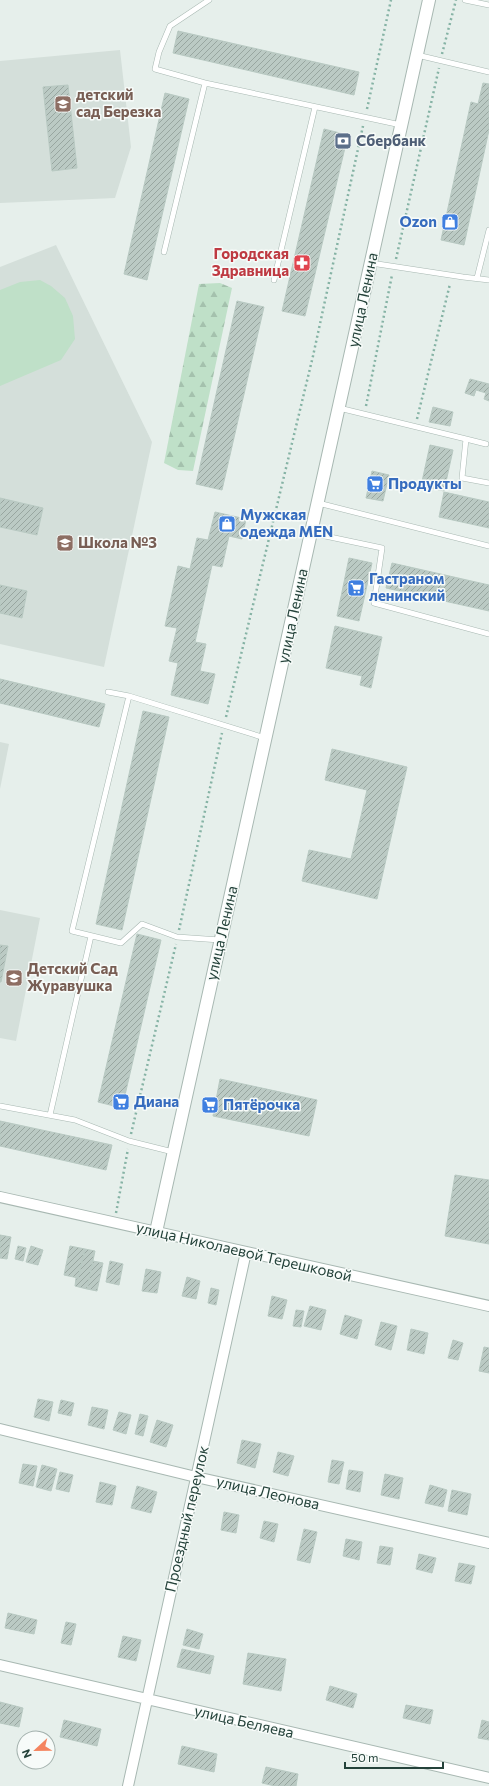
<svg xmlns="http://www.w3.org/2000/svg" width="489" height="1786" font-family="Commissioner,sans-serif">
  <defs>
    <pattern id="forest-firs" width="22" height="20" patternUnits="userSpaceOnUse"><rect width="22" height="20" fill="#bfe0c8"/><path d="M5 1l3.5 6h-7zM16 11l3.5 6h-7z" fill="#a4c1ad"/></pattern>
    <pattern id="building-hatch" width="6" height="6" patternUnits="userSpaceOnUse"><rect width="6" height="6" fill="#bbcac4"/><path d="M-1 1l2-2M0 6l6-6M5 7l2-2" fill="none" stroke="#98a6a0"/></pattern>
  </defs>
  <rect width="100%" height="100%" fill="#e6efeb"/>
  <path fill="#d4dfda" d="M120 50 131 147 115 198 0 203V61Z
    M56 245 152 442 104 667 0 644V267Z
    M0 742 9 744 0 789Z
    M0 910 40 918 16 1041 0 1038Z"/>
  <path fill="url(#forest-firs)" d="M220 283 232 288 193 471 178 470 164 463 199 284Z"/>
  <path fill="#bfe0c8" d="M40 280 51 286 65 298 73 316 75 339 61 360 0 386V290L20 282Z"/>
  <path fill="url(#building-hatch)" stroke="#b8c9c2" d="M178 31 359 72 354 95 173 53Z
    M483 83 489 84V130L464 245 441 240 471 102 478 104Z
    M68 85 77 168 52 171 43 87Z
    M165 93 189 99 147 280 124 274Z
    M324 129 348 135 305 316 282 311Z
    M237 301 264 307 222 490 196 484Z
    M470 379 489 384V401L484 399 486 393 476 390 474 396 465 393Z
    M433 407 453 412 450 426 429 422Z
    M430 445 453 450 444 491 421 486Z
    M372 471 389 475 383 501 366 498Z
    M444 492 489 502V528L439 517Z
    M0 498 43 508 37 535 0 527Z
    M215 512 246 519 242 539 229 536 222 567 212 565 195 642 206 644 200 671 215 674 208 704 171 695 178 663 169 661 177 628 165 626 178 566 190 569 197 538 208 540Z
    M349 558 372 563 359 621 337 616Z
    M392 563 489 585V611L386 588Z
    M0 585 27 591 22 618 0 613Z
    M335 626 382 637 371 688 360 685 362 676 326 668Z
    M0 679 105 704 99 727 0 703Z
    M143 711 169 717 122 930 96 924Z
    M332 749 407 767 377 899 302 881 309 850 351 859 367 790 325 780Z
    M137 934 161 940 122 1108 98 1102Z
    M0 945 8 946 1 982H0Z
    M220 1079 317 1100 309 1136 213 1116Z
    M0 1121 112 1145 106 1170 0 1146Z
    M455 1175 489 1180V1244L445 1236Z
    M0 1235 11 1237 7 1259 0 1258Z
    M18 1246 26 1248 23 1261 15 1259Z
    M31 1246 43 1250 38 1265 26 1262Z
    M70 1246 85 1249 78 1278 64 1275Z
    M85 1249 95 1251 87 1289 75 1286 76 1278H78Z
    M93 1261 103 1263 97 1291 87 1289Z
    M110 1261 123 1264 119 1285 106 1282Z
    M146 1269 161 1272 157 1293 142 1291Z
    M187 1277 200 1281 196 1299 182 1296Z
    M211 1288 219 1290 216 1305 208 1303Z
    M272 1296 287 1300 282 1319 268 1316Z
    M310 1306 326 1310 321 1330 304 1326Z
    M296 1310 304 1311 301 1327 293 1326Z
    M345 1315 362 1320 357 1339 340 1334Z
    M381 1322 397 1326 391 1350 375 1345Z
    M411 1329 428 1333 424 1354 407 1350Z
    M453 1340 463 1343 458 1360 448 1358Z
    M484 1347 489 1348V1373L479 1371Z
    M38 1399 53 1402 49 1421 34 1417Z
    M61 1400 74 1403 71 1416 58 1413Z
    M92 1407 108 1410 104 1429 88 1425Z
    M119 1412 131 1415 126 1434 113 1430Z
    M140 1414 148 1416 143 1436 135 1434Z
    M157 1420 173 1425 166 1447 150 1442Z
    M242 1440 261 1444 255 1468 237 1463Z
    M278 1452 294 1456 288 1476 273 1472Z
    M332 1460 344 1462 339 1484 328 1482Z
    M23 1464 37 1466 33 1486 19 1483Z
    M42 1465 57 1469 51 1491 36 1487Z
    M349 1470 363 1472 360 1492 346 1489Z
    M60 1472 73 1475 69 1492 56 1489Z
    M385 1474 403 1478 399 1499 381 1495Z
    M100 1482 116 1486 112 1505 96 1502Z
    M430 1485 447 1490 443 1507 425 1503Z
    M137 1486 157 1492 151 1513 131 1508Z
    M452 1490 471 1494 467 1515 448 1511Z
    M224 1512 239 1515 236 1533 221 1530Z
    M264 1521 278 1524 274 1542 260 1538Z
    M304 1529 317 1532 310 1563 297 1560Z
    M346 1539 362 1542 359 1560 343 1556Z
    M380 1546 393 1548 390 1565 377 1563Z
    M419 1554 436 1558 432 1573 416 1569Z
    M459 1563 475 1566 471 1584 455 1581Z
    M8 1613 37 1620 34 1634 5 1628Z
    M66 1622 76 1624 71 1645 61 1643Z
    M187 1629 203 1634 199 1649 183 1645Z
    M123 1636 141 1640 136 1661 118 1657Z
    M182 1649 214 1656 210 1674 177 1667Z
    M248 1653 286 1659 281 1691 243 1684Z
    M330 1686 357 1694 353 1708 326 1700Z
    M0 1702 23 1708 19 1727 0 1723Z
    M406 1705 433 1710 430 1724 403 1718Z
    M64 1720 101 1729 97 1746 60 1737Z
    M482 1720 489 1722V1740L478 1738Z
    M182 1746 217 1754 214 1772 178 1764Z
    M266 1767 298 1774 296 1786H275L262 1783Z"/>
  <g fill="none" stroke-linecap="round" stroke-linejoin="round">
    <g stroke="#a8b8b2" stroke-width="6">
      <path id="service" d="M465 0 489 5
        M417 55 489 72
        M205 83 155 69 159 52 170 26 209 0
        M164 252 205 83 401 125
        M371 263 463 277 489 280
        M477 278 489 230
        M274 280 315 107
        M339 408 466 439 462 478 489 483
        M466 439 486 444
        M318 503 489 546
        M311 533 382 548 374 603 489 634
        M108 692 129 696 265 738
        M129 696 72 931 121 943 142 924 177 937 220 940
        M0 1106 75 1120 129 1141 173 1152
        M50 1115 91 936"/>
    </g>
    <g stroke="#a8b8b2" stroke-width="12">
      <path id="minor" d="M0 1197 489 1306
        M0 1429 196 1477 489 1543
        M0 1665 489 1778
        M128 1786 246 1252"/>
    </g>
    <g stroke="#a8b8b2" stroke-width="14">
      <path id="tertiary" d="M156 1232 429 0"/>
    </g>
    <path stroke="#86b3a5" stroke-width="2.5" stroke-dasharray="2 3" stroke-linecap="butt" d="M442 54 456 0
      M367 109 391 0
      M396 259 439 68
      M366 406 392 275
      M417 419 450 284
      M226 717 313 356 363 126
      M179 930 222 733
      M131 1134 176 944
      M116 1213 128 1149"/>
    <use href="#service" stroke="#fff" stroke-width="5"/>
    <use href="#minor" stroke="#fff" stroke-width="10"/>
    <use href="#tertiary" stroke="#fff" stroke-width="12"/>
  </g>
  <defs>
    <g id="school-square" transform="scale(0.9)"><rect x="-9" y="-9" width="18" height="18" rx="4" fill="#8d6e63" stroke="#f7fbf9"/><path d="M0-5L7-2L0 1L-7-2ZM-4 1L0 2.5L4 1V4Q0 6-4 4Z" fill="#fff"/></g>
    <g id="bank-square" transform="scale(0.9)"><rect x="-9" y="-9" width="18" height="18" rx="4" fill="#5c6f8a" stroke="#f7fbf9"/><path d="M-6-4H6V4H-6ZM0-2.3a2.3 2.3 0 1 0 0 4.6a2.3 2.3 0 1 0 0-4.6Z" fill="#fff"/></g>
    <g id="shop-square" transform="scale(0.9)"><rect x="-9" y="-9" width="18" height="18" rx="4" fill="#3f7fe0" stroke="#f7fbf9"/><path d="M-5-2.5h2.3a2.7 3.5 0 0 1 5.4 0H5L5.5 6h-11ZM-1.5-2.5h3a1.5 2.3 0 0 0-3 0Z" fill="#fff"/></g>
    <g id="pharmacy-square" transform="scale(0.9)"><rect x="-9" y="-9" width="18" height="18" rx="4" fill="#e0444e" stroke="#f7fbf9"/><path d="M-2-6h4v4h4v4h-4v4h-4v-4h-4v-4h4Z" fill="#fff"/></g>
    <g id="supermarket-square" transform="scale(0.9)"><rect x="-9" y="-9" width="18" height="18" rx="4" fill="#3f7fe0" stroke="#f7fbf9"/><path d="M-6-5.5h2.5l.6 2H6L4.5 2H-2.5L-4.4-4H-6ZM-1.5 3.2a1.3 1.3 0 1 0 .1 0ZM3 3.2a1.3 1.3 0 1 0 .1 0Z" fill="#fff"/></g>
  </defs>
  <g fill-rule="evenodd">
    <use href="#school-square" x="63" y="104"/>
    <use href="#bank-square" x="343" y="141"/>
    <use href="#shop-square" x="450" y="222"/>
    <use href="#pharmacy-square" x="302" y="263"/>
    <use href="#supermarket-square" x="375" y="484"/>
    <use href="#shop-square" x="227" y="524"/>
    <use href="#school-square" x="65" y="543"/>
    <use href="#supermarket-square" x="356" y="588"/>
    <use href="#school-square" x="14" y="978"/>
    <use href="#supermarket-square" x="121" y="1102"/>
    <use href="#supermarket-square" x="210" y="1105"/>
  </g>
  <g text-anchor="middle" stroke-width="3" stroke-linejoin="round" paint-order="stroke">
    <g font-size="15" font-weight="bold" fill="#785e54" stroke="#f7fbf9" text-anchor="start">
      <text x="76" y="100">детский<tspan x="76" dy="17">сад Березка</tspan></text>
      <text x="78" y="548">Школа №3</text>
      <text x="27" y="974">Детский Сад<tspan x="27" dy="17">Журавушка</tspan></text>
    </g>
    <g font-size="15" font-weight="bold" fill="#4e5e75" stroke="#f7fbf9" text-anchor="start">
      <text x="356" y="146">Сбербанк</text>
    </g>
    <g font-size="15" font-weight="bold" fill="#366cbe" stroke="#f7fbf9" text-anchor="start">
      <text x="437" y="227" text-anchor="end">Ozon</text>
      <text x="388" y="489">Продукты</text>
      <text x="240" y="520">Мужская<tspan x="240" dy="17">одежда MEN</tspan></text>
      <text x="369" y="584">Гастраном<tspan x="369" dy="17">ленинский</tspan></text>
      <text x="134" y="1107">Диана</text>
      <text x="223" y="1110">Пятёрочка</text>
    </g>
    <g font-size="15" font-weight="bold" fill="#be3a42" stroke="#f7fbf9" text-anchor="end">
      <text x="289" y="259">Городская<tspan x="289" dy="17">Здравница</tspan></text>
    </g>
    <g font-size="15" fill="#24423a" stroke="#f7fbf9">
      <text transform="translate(363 300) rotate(-78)" y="5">улица Ленина</text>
      <text transform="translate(293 616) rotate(-78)" y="5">улица Ленина</text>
      <text transform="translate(222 933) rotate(-77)" y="5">улица Ленина</text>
      <text transform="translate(244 1252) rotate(13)" y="5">улица Николаевой Терешковой</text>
      <text transform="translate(268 1493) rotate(13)" y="5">улица Леонова</text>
      <text transform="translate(187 1519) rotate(-77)" y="5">Проездный переулок</text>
      <text transform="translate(244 1722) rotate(13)" y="5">улица Беляева</text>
    </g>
  </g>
  <g transform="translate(36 1750) rotate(248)"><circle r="19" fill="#f7fbf9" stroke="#a3b1ad"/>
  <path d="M0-3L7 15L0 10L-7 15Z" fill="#f4845f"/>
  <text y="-6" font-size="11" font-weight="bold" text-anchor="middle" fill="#24423a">N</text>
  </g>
  <path d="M345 1762v6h98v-6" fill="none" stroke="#24423a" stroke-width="2"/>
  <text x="351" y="1762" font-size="12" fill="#24423a" stroke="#f7fbf9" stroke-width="3" paint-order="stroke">50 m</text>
</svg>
